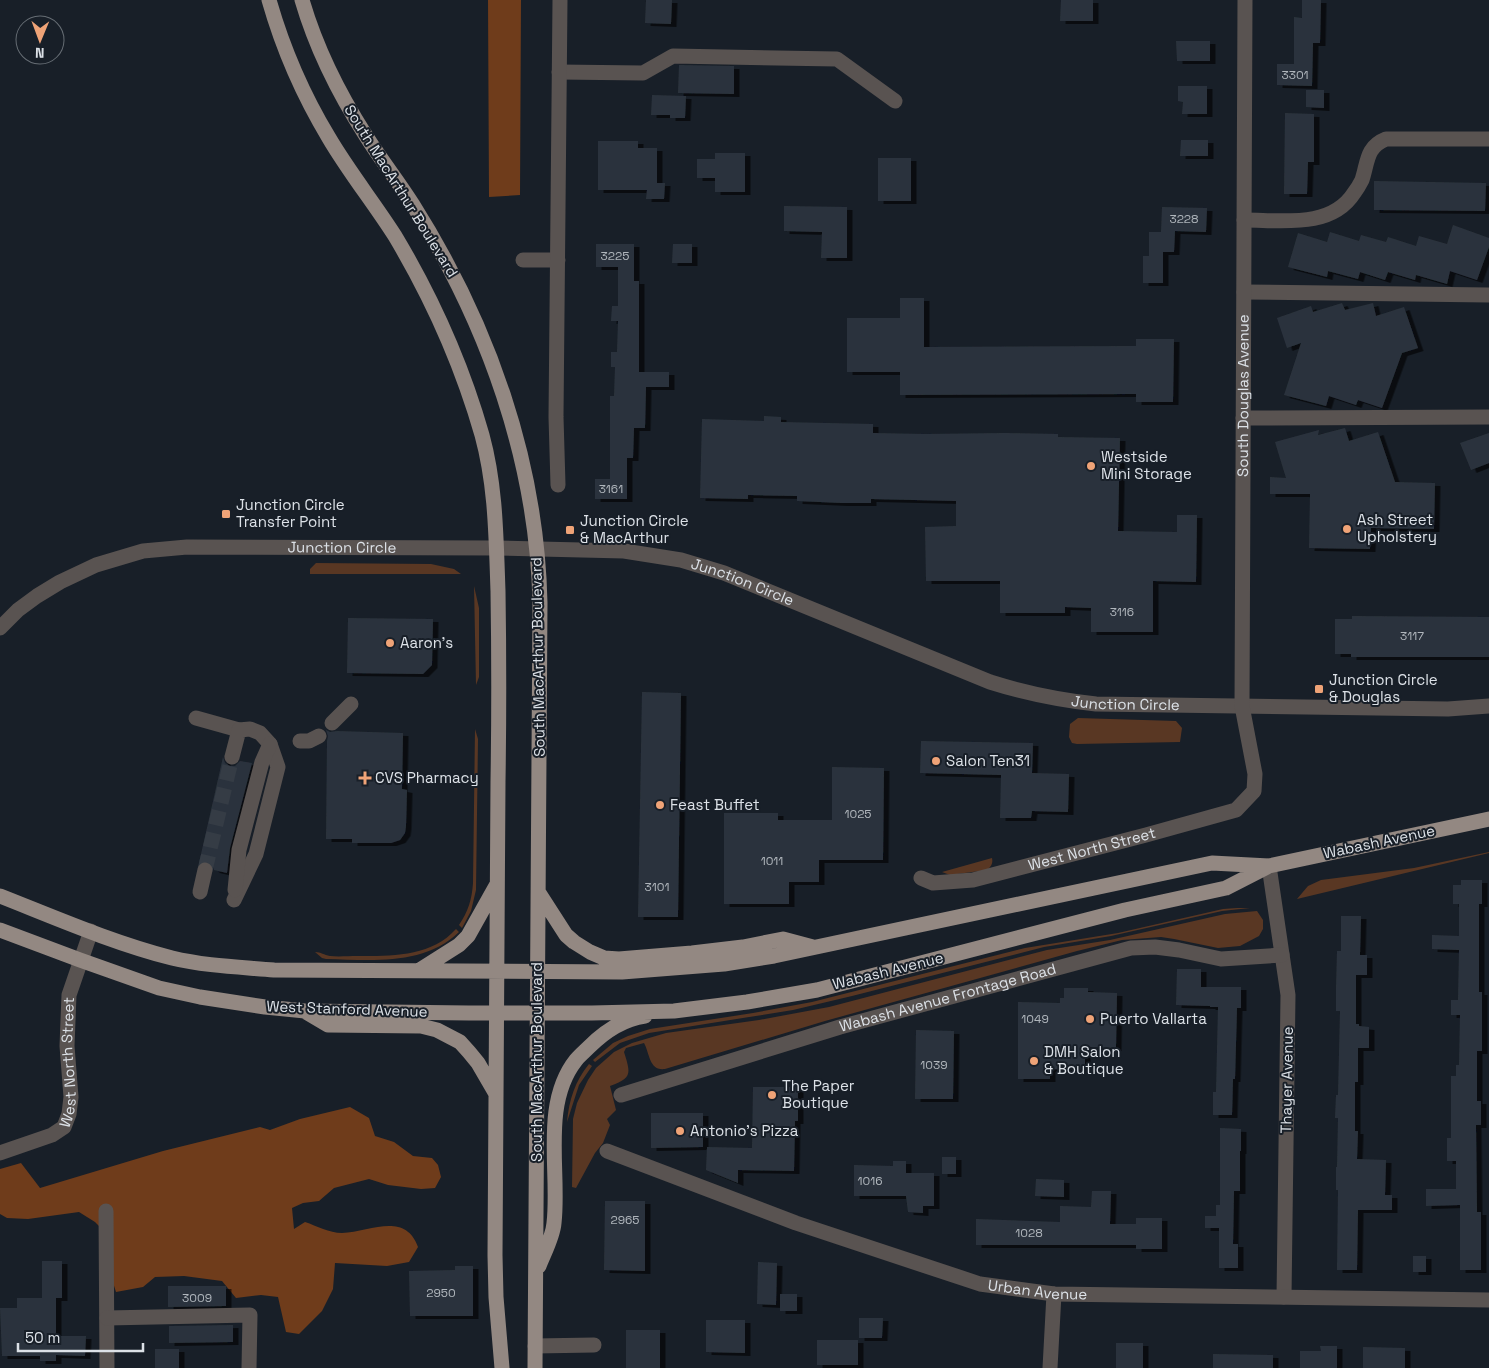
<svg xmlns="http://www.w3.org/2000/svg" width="1489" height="1368" font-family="'Space Grotesk',sans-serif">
  <defs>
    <filter id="shadow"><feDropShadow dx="5.5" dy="3" stdDeviation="0" flood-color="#0009"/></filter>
  </defs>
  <rect width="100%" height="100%" fill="#181f28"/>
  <path fill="#593723" d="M316 563 431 564 454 569 461 574H310V569Z
    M474 586 479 608V677L476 685Z
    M1078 718 1176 721 1182 728 1180 742 1077 744 1072 743 1069 737 1070 724Z
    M475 729 478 739 476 890 471 911 462 928 459 925C468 912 472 899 473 883Z
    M1489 852V853L1297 899 1308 886 1321 880 1414 868Z
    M992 858C993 863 992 866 987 870L950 875 942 872Z
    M1237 908H1250L1222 911 1111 936 1044 947 852 996 793 1010 649 1033 620 1043 595 1062 593 1060 613 1043 628 1036 650 1029 753 1013 812 1002 1025 948 1118 933 1223 909Z
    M1257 911 1263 920V929L1259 936 1240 946 1218 948 1174 939 1161 937 1122 940 1077 951 825 1021 665 1069C649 1071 650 1054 644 1043L626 1048 624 1052C631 1074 632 1078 610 1086L616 1110 607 1119 610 1125 603 1143 595 1153 576 1188 572 1187 573 1119 577 1103 588 1080 596 1068 614 1052 632 1043 666 1033 759 1020 829 1007 1047 950 1110 940 1225 914Z
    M456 929 459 932C424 966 372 960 326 959L322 958 315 952C321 952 324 955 330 956 338 957 349 956 357 956 392 956 431 957 456 929Z
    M589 1064 592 1066 579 1085 567 1122C569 1100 575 1081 589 1064Z"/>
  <path fill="#6f3c1b" d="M488 0H521L520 195 489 197Z
    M350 1107 369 1118 375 1136 394 1142 413 1156 432 1158 438 1165 441 1177 435 1188 421 1189 388 1185 369 1179 334 1188 319 1201 303 1203 292 1208 294 1229 305 1222C317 1226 329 1233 342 1233 370 1232 405 1211 418 1247L409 1262 387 1266 335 1263 333 1289 322 1311 299 1334 286 1332 278 1297 261 1295 236 1298 222 1281 184 1276 155 1277 143 1287 116 1292 110 1273 109 1236 95 1222 79 1212 28 1219 7 1218 0 1214V1169L21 1163 40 1188 163 1151 260 1127 270 1130 300 1119Z"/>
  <path fill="#2b333c" filter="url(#shadow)" d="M646 0H672L671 24 645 23Z
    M1061 0H1093V21H1060Z
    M1302 0H1321L1320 43H1313L1312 86 1277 85V64H1294V17L1302 18Z
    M1176 41H1210V61H1177Z
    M679 65 734 66V94L678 93Z
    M1178 86H1207V114H1182L1183 102 1178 101Z
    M1306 90H1324V108L1306 107Z
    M652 95 686 96 685 118H670V115H651Z
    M1285 113 1314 114V162H1308L1307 194H1284Z
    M1181 140H1208V156H1180Z
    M598 141H638V148H657V183H665L664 199H646L647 190H598Z
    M715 153H745V192H715V178H697V159H715Z
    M878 158H911V201H878Z
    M1374 181 1486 183 1485 211 1374 210Z
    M784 206 847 207V258H821L822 232 784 231Z
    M1162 207 1207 208 1206 232 1175 231 1174 252H1163V283H1143V256H1149V232H1161Z
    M1453 225 1489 238V247L1477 280 1450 271 1447 284 1416 275 1415 280 1388 272 1385 280 1360 272 1358 279 1328 271 1327 277 1288 267 1298 233 1327 242 1330 232 1359 241 1361 235 1386 242 1388 237 1416 246 1419 236 1447 244Z
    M596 244H634V281H639V372H669V387H646L645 428H634L633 458H627V499H595V479H610V396H614L615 367H611V352H617L618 321H611L612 306H618V267H596Z
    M673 244H692V263H672Z
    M900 298H924V347L1136 346V339H1174L1173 402H1136V394L900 395V372H847V318H900Z
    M1342 303 1345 310 1373 303 1376 316 1404 307 1418 348 1402 353 1382 408 1358 400 1356 405 1329 396 1326 406 1284 395 1301 343 1287 348 1277 318 1311 306 1313 312Z
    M764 416 781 417V422L873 424V433L925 434 1005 433 1058 434V437L1120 438 1118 531 1177 532V515H1197L1196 582 1153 581V632H1091V608L1065 607V613H1000V581H926L925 527 956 526V501L871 499V503H842L797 501V496L748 495V499L700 498 702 419 764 421Z
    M1345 428 1349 441 1378 432 1395 482 1435 483 1434 529 1371 528 1370 549 1309 548 1310 494H1270V477L1286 478 1275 442 1319 430 1318 435Z
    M1489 433V463L1471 470 1460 443Z
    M1352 616 1489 617V657H1351V654H1335V619H1352Z
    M348 618 433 619 432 665 423 674 347 673Z
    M642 692 681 693 678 917H638Z
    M326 730 330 732 337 731 403 733 402 789 407 790 406 826 405 833 400 840 391 843H352V839H326L327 741 328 736Z
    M921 741 1033 743 1032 773 1069 774 1068 812 1032 811 1031 818H1000L1001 775 920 773Z
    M223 757 225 763 230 766H235L240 761 252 763 230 848 227 873 214 870 212 864 208 861 199 863Z
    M832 767 884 768 883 860H819V882H789V904H724V813H778V820H832Z
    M1461 880H1482V904H1479V992H1482V1051H1477V1101H1481V1125H1476L1477 1212H1481V1270H1460V1205L1426 1206V1189H1456V1161H1447V1138H1451V1076H1456V1065H1459L1460 1015H1451V1000H1458L1459 950 1432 949V935L1459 936V904H1453V885H1461Z
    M1341 916H1361L1360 955H1367V975H1356V1024H1359V1026L1369 1027V1048H1358V1082H1355V1131H1358L1357 1159 1386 1160 1385 1195H1392V1210H1358L1357 1270H1337L1338 1190H1336V1167H1337L1338 1118H1335L1336 1095H1338L1340 1011H1336V988L1337 951H1341Z
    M1177 969H1201V987H1241V1008H1237L1235 1079H1233L1232 1115H1213V1092H1216L1218 1007H1210V1006L1176 1005Z
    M1064 988H1088V992L1117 993 1116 1048 1085 1047V1070L1050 1069V1079H1018V1002L1060 1003V998H1064Z
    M916 1030 954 1031 953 1099H915Z
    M753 1087H798V1121H795L794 1171 738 1170V1183L706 1170 707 1147 752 1148Z
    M651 1113H703V1147L651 1148Z
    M1220 1128 1241 1129V1151H1240V1191H1234L1233 1244H1238V1268H1219V1228H1205V1216H1216V1205H1220Z
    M942 1157H956V1174H942Z
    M893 1161H906V1173H934V1206H923V1213L908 1212 906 1196H854V1165L893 1166Z
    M1036 1179 1064 1180V1197L1035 1196Z
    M1092 1191H1111L1110 1224H1136V1218H1162V1249H1136V1245H976V1219L1060 1222V1206L1091 1207Z
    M605 1201H645V1271L604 1270Z
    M1413 1256H1426V1272H1413Z
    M42 1261H62V1298H56V1336H86L85 1356 56 1355V1361H40V1356H2L0 1308H17V1298H42Z
    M758 1262 777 1263 776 1305 757 1304Z
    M455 1266H473V1316H410L409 1271 455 1270Z
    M168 1286H226V1306L168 1307Z
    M780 1294H797V1311H780Z
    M859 1318H883L882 1338H859Z
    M706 1320H745V1353L706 1352Z
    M233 1325V1342L169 1343V1326Z
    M626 1330H660V1368H626Z
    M817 1340H858V1365H817Z
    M1116 1343H1143V1368H1116Z
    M1320 1346H1337V1368H1300V1351H1321Z
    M1363 1347 1405 1348V1368H1363Z
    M155 1349H179V1368H155Z
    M1213 1354 1273 1355V1368H1213Z"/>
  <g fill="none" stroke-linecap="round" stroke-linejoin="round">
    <path stroke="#353c45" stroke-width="15" stroke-dasharray="15 8" stroke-linecap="butt" d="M205 870 232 757"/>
    <g stroke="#595351" stroke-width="15">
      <path d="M559 72 643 73 673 56 837 59 895 101"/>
      <path d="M1244 220C1281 220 1331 229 1354 193 1357 189 1360 184 1362 180 1368 162 1366 147 1386 139H1489"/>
      <path d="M523 260H558"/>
      <path d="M1244 292 1489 295"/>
      <path d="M1243 418 1489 417"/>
      <path d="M558 485 556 417 560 0"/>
      <path id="s1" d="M0 628 18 610 37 596 60 582 96 565 143 551 187 547 497 548 624 551 681 560 724 573 990 682C1025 693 1060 700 1096 704L1448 709 1489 706"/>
      <path d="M196 718 239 730"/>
      <path d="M332 723 351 704"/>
      <path d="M300 741H309L319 736"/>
      <path d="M232 757 239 730 250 729 260 733 270 744 278 767 256 854 234 900"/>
      <path d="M1269 866 1288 995 1284 1297"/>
      <path id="s2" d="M921 878 933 883 973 880 1146 835 1236 810 1254 791 1255 774 1242 706 1245 0"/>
      <path d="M235 890 239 850 262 762 270 744"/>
      <path d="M200 892 205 870"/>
      <path id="s3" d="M621 1095 840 1027 1131 948 1155 947 1179 950 1221 959 1282 955"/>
      <path id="s4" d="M607 1151 796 1223 980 1284 1054 1294 1489 1300"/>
      <path id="s5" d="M0 1153 52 1135 64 1127 69 1114 71 1097 67 1046 69 995 91 931"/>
      <path d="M106 1211 107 1368"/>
      <path d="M107 1318 250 1315 249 1368"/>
      <path d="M535 1346 594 1345"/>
      <path d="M1050 1368 1054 1294"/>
    </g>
    <path stroke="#938882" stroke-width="15" d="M269 0C283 49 303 95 329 138 349 172 374 203 395 236 432 298 462 365 482 435 496 486 496 538 498 591 499 655 499 718 498 782 496 940 497 1097 495 1255L496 1297 502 1368
      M302 0C316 48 339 94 366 136 381 160 398 181 413 205 488 324 537 461 540 603L535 1368
      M539 893 566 935 574 942 590 952 604 958 619 959 692 953 743 947 783 939 813 947
      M0 896C56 918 113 943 172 958 205 966 240 967 274 970L622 972 724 964 774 956 1212 863 1269 866 1489 819
      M0 930 80 960 159 988 200 997 265 1007 305 1011 469 1013H592L674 1011 747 1002 817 990 1125 910 1226 888 1267 867
      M418 971 459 945 468 936 496 886
      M306 1012 328 1025 421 1026 437 1030 460 1042 469 1052 478 1063 496 1094
      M539 1266C544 1253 553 1237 554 1223 560 1172 541 1104 576 1060 580 1055 585 1051 589 1047 604 1032 624 1019 645 1016"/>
  </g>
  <g fill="#efa377" stroke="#181f28" stroke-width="2">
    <circle cx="1091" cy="466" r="5"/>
    <rect x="221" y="509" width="10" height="10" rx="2.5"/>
    <circle cx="1347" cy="529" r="5"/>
    <rect x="565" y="525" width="10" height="10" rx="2.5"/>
    <circle cx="390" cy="643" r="5"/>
    <rect x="1314" y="684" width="10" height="10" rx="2.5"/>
    <circle cx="936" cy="761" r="5"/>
    <path d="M362.5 770.5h5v5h5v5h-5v5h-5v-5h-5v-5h5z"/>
    <circle cx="660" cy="805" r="5"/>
    <circle cx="1090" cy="1019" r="5"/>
    <circle cx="1034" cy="1061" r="5"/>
    <circle cx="772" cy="1095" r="5"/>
    <circle cx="680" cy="1131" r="5"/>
  </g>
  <g text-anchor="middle" stroke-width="4" stroke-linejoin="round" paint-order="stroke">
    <g font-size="12" fill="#b0b6bc">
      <text x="1295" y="79">3301</text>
      <text x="1184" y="223">3228</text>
      <text x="615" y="260">3225</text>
      <text x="611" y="493">3161</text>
      <text x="1122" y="616">3116</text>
      <text x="1412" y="640">3117</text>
      <text x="858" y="818">1025</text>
      <text x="772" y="865">1011</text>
      <text x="657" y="891">3101</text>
      <text x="1035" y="1023">1049</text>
      <text x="934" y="1069">1039</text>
      <text x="870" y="1185">1016</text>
      <text x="625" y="1224">2965</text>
      <text x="1029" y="1237">1028</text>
      <text x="441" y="1297">2950</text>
      <text x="197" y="1302">3009</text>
    </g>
    <g font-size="15" fill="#dce1e7" stroke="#181f28">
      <text transform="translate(401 191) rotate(58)" y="5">South MacArthur Boulevard</text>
      <text dy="5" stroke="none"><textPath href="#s2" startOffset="748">South Douglas Avenue</textPath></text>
      <text dy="5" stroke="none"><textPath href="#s1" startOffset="364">Junction Circle</textPath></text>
      <text dy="5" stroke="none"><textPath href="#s1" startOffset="769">Junction Circle</textPath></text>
      <text transform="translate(538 657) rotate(-91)" y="5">South MacArthur Boulevard</text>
      <text dy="5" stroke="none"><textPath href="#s1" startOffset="1174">Junction Circle</textPath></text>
      <text transform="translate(1379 842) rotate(-12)" y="5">Wabash Avenue</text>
      <text dy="5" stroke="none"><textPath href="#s2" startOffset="176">West North Street</textPath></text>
      <text transform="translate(888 971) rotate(-14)" y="5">Wabash Avenue</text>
      <text dy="5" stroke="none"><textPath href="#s3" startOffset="341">Wabash Avenue Frontage Road</textPath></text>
      <text transform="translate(347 1009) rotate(2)" y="5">West Stanford Avenue</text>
      <text dy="5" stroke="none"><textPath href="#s5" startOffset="135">West North Street</textPath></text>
      <text transform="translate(537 1062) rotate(-90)" y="5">South MacArthur Boulevard</text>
      <text transform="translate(1287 1080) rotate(-89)" y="5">Thayer Avenue</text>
      <text dy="5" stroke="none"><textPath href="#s4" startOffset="454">Urban Avenue</textPath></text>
    </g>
    <g font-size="15" fill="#dce1e7" stroke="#181f28" text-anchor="start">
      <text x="1101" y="462">Westside<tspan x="1101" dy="17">Mini Storage</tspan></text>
      <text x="236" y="510">Junction Circle<tspan x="236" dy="17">Transfer Point</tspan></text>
      <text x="1357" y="525">Ash Street<tspan x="1357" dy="17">Upholstery</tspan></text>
      <text x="580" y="526">Junction Circle<tspan x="580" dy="17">&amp; MacArthur</tspan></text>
      <text x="400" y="648">Aaron's</text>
      <text x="1329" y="685">Junction Circle<tspan x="1329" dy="17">&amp; Douglas</tspan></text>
      <text x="946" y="766">Salon Ten31</text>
      <text x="375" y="783">CVS Pharmacy</text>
      <text x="670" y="810">Feast Buffet</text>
      <text x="1100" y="1024">Puerto Vallarta</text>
      <text x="1044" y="1057">DMH Salon<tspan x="1044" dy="17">&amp; Boutique</tspan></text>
      <text x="782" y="1091">The Paper<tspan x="782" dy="17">Boutique</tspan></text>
      <text x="690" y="1136">Antonio's Pizza</text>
    </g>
  </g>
  <g transform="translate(40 40) rotate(181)"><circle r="24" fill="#181f28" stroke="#666d74"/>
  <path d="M0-4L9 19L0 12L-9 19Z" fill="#efa377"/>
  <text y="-8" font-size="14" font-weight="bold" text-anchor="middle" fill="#dce1e7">N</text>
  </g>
  <path d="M18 1343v8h125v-8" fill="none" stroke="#dce1e7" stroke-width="2.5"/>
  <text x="25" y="1343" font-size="15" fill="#dce1e7" stroke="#181f28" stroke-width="4" paint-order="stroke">50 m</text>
</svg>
